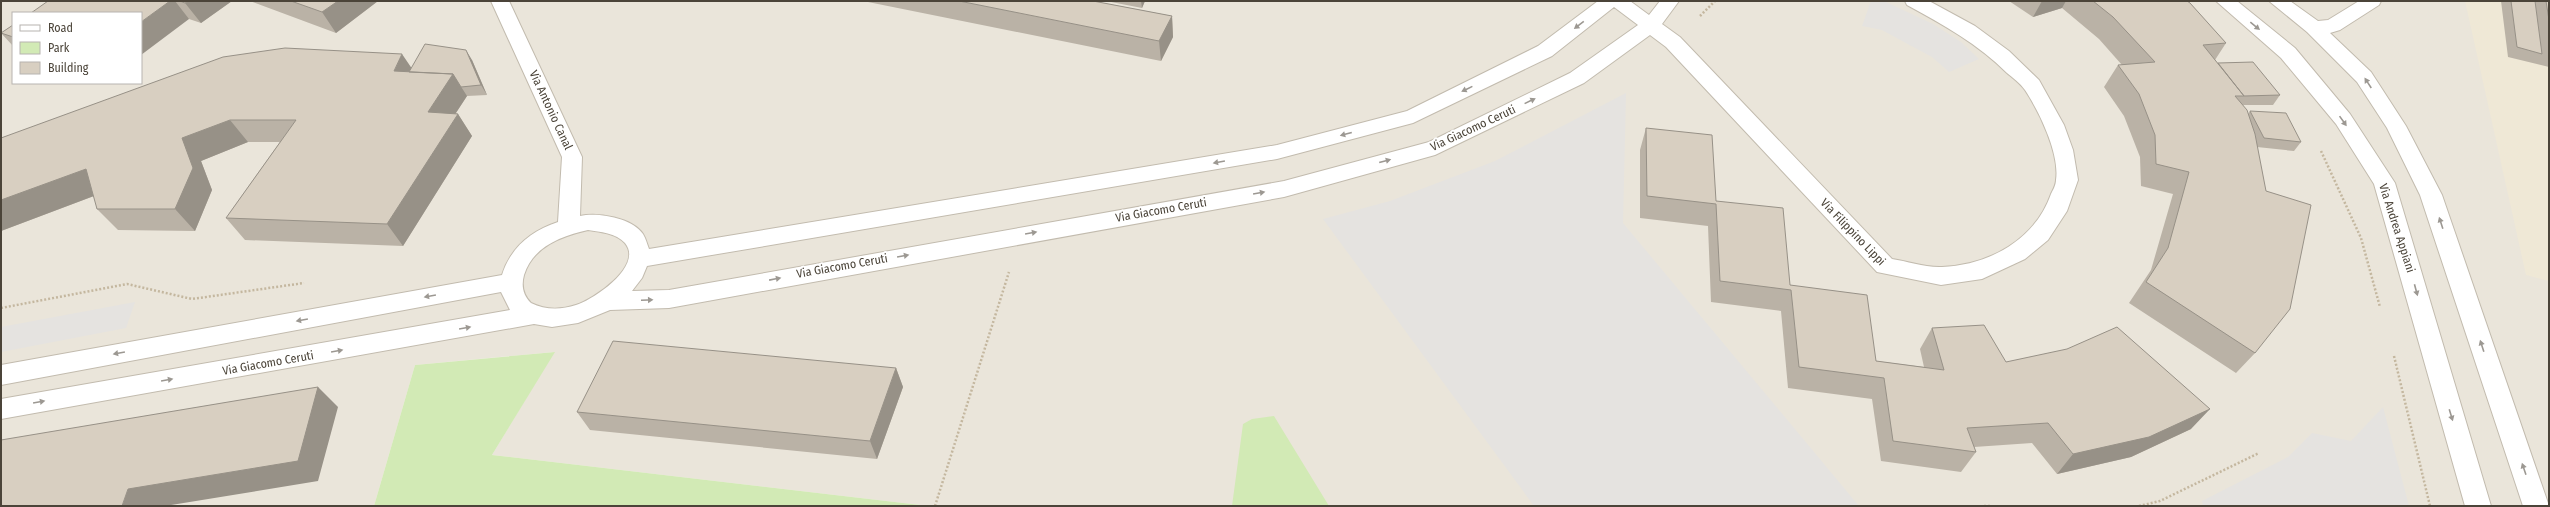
<svg xmlns="http://www.w3.org/2000/svg" width="2550" height="507" font-family="'Fira Sans Condensed',sans-serif">
  <rect width="100%" height="100%" fill="#f6f3ec"/>
  <path fill="#eae5da" fill-rule="evenodd" d="M1 1H2549V506H929L492 455 554 352 415 365 374 506H1ZM13 13H141V83H13Z"/>
  <path fill="#efe8d6" d="M2465 1H2549V281L2526 275Z"/>
  <path fill="#d2eab5" d="M555 352 492 455 929 506H374L415 365Z
    M1274 416 1329 506H1232L1243 424 1252 419Z"/>
  <path fill="#e5e3e0" d="M1871 1H1884L1933 24 1961 42 1979 59 1949 72 1932 57 1904 42 1882 30 1862 26Z
    M1626 93 1623 223 1859 506H1534L1323 219 1390 201 1495 161Z
    M135 302 126 328 1 352V327Z
    M2383 407 2409 506H2203L2202 501 2288 457 2312 433 2351 441Z"/>
  <g fill="none" stroke-linecap="round" stroke-linejoin="round">
    <g stroke="#c2bbae" stroke-width="2">
      <path id="street" d="M491 1H509L582 157 580 216C598 212 632 218 643 234 646 239 647 244 649 249L1277 145 1407 111 1538 46 1598 1H1630L1649 15 1660 1H1679L1662 24 1680 37 1892 259C1907 261 1926 268 1942 267 1989 265 2035 240 2051 194 2053 190 2056 185 2056 180 2060 154 2039 111 2025 90 2020 83 2013 78 2007 73 1978 44 1944 25 1907 5L1905 1H1929L1975 26 2009 51 2039 80 2064 125 2073 150 2078 180 2067 211 2048 240 2025 259 1982 279 1941 285 1877 272 1666 47 1650 35 1584 83 1435 155 1284 197 669 308 610 310 578 323 552 327 534 324 1 419V399L510 310 501 292 1 385V365L502 275C511 247 531 231 558 222L562 157ZM1614 7 1638 25 1570 73 1429 142 1284 181 669 290 632 291 642 278 647 266 1277 159 1413 123 1552 56ZM588 230C600 232 616 233 625 243 644 266 593 300 576 305 561 310 545 310 531 303 523 295 521 286 524 275 533 246 562 236 588 230Z
        M2216 1H2237L2295 48 2350 114 2395 183 2491 506H2465L2374 184 2336 124 2281 58Z
        M2269 1H2290L2318 21 2328 20 2359 1H2381L2379 5 2340 30 2330 33 2371 72 2406 126 2442 195 2549 506H2523L2420 195 2387 128 2357 82 2307 32Z"/>
    </g>
    <path stroke="#c4b79f" stroke-width="2.5" stroke-dasharray="2 2" stroke-linecap="butt" d="M1700 16 1715 1
      M2321 151 2361 238 2380 307
      M1 308 127 284 192 299 304 283
      M2394 356 2430 506
      M935 506 1009 272
      M1984 506H1990
      M2139 506 2160 501 2259 453"/>
    <use href="#street" fill="#fff" fill-rule="evenodd"/>
  </g>
  <path fill="#bab2a6" d="M48 1H232L201 23 189 19Z
    M250 1H378L336 33Z
    M863 1H1093L1172 16 1173 37 1161 61Z
    M1106 1H1145L1142 8Z
    M2009 1H2187L2226 43 2215 60 2218 63 2280 95 2273 105H2243L2248 114 2250 111 2301 142 2294 151 2257 147 2255 353 2236 373 2129 303 2151 270 2173 194 2141 186 2140 157 2124 116 2104 87 2118 65H2122L2099 39 2062 8 2033 17Z
    M2501 1H2549V67L2508 57Z
    M13 25V46L1 33Z
    M472 60 487 95 467 96 456 113 458 114 472 136 403 246 245 240 226 218 280 142H248L201 161 212 190 195 231 118 230 97 209 94 196 1 231V138L411 68Z
    M1646 128 1716 201 1790 285 1876 361 1924 367 1920 349 1932 328 2006 362 2191 429 2131 457 2057 474 2032 443 1974 447 1976 452 1961 472 1881 461 1872 399 1788 388 1781 311 1711 302 1708 226 1640 218V150Z
    M896 368 903 387 877 459 590 430 577 412Z"/>
  <path fill="#979187" d="M170 1H175L189 19 141 55V22Z
    M188 1H232L201 23 185 3Z
    M338 1H378L336 33 322 12Z
    M1141 1H1145L1142 8Z
    M2042 1H2066L2062 8 2033 17Z
    M1172 16 1173 37 1161 61 1159 41Z
    M466 50 472 60 487 95 481 85Z
    M402 54 417 76 394 71Z
    M453 74 467 96 442 134 428 112Z
    M458 114 472 136 403 246 387 224Z
    M230 120 248 142 201 161 212 190 195 231 175 209 182 138Z
    M86 169 107 191 1 231V200Z
    M896 368 903 387 877 459 870 441Z
    M318 387 338 407 318 481 165 506H122L128 489Z
    M2210 409 2191 429 2131 457 2057 474 2073 454Z"/>
  <path fill="#d8cfc1" stroke="#979187" d="M48 1H170L141 22V13H31Z
    M180 1H188L185 3Z
    M291 1H338L322 12Z
    M959 1H1093L1172 16 1159 41Z
    M2093 1H2187L2190 3 2226 43 2203 45 2244 96H2235L2247 110 2255 134 2266 191 2311 205 2290 309 2255 353 2146 282 2168 248 2189 172 2156 164 2155 135 2139 94 2118 65 2155 62 2113 17Z
    M2511 1H2535L2542 54 2517 47Z
    M2546 1H2549V20Z
    M13 25V37L1 33Z
    M425 44 466 50 481 85 461 87 453 74 409 72Z
    M285 48 402 54 394 71 453 74 428 112 458 114 387 224 226 218 296 120H230L182 138 193 168 175 209H97L86 169 1 200V138L223 57Z
    M2253 62 2280 95 2244 96 2218 63Z
    M2250 111 2286 113 2301 142 2264 138Z
    M1646 128 1712 135 1716 201 1783 208 1790 285 1867 295 1876 361 1944 370 1932 328 1984 325 2006 362 2067 349 2117 327 2210 409 2149 437 2073 454 2048 423 1967 428 1976 452 1893 441 1884 378 1799 367 1791 290 1720 281 1716 204 1647 196Z
    M613 341 896 368 870 441 577 412Z
    M318 387 298 461 128 489 122 506H1V440Z"/>
  <defs><path id="oneway-solid" d="M-6-.8H1V-3.2L6.5 0L1 3.2V.8H-6Z"/></defs>
  <g fill="#9c9892">
    <use href="#oneway-solid" transform="translate(1579 25) rotate(143)"/>
    <use href="#oneway-solid" transform="translate(2255 26) rotate(39)"/>
    <use href="#oneway-solid" transform="translate(2368 83) rotate(-123)"/>
    <use href="#oneway-solid" transform="translate(1467 89) rotate(154)"/>
    <use href="#oneway-solid" transform="translate(1530 101) rotate(-26)"/>
    <use href="#oneway-solid" transform="translate(2343 121) rotate(55)"/>
    <use href="#oneway-solid" transform="translate(1346 134) rotate(165)"/>
    <use href="#oneway-solid" transform="translate(1385 161) rotate(-15)"/>
    <use href="#oneway-solid" transform="translate(1219 162) rotate(170)"/>
    <use href="#oneway-solid" transform="translate(1259 193) rotate(-10)"/>
    <use href="#oneway-solid" transform="translate(2441 223) rotate(-108)"/>
    <use href="#oneway-solid" transform="translate(1031 233) rotate(-10)"/>
    <use href="#oneway-solid" transform="translate(903 256) rotate(-10)"/>
    <use href="#oneway-solid" transform="translate(775 279) rotate(-11)"/>
    <use href="#oneway-solid" transform="translate(2416 290) rotate(75)"/>
    <use href="#oneway-solid" transform="translate(430 296) rotate(170)"/>
    <use href="#oneway-solid" transform="translate(647 300) rotate(-2)"/>
    <use href="#oneway-solid" transform="translate(302 320) rotate(170)"/>
    <use href="#oneway-solid" transform="translate(465 328) rotate(-10)"/>
    <use href="#oneway-solid" transform="translate(2482 346) rotate(-108)"/>
    <use href="#oneway-solid" transform="translate(337 351) rotate(-10)"/>
    <use href="#oneway-solid" transform="translate(119 353) rotate(170)"/>
    <use href="#oneway-solid" transform="translate(167 380) rotate(-10)"/>
    <use href="#oneway-solid" transform="translate(39 402) rotate(-10)"/>
    <use href="#oneway-solid" transform="translate(2451 415) rotate(73)"/>
    <use href="#oneway-solid" transform="translate(2524 469) rotate(-109)"/>
  </g>
  <g text-anchor="middle" stroke-width="4" stroke-linejoin="round" paint-order="stroke">
    <g font-size="12" fill="#4b4439" stroke="#fff">
      <text transform="translate(551 110) rotate(65)" y="4">Via Antonio Canal</text>
      <text transform="translate(1473 128) rotate(-25)" y="4">Via Giacomo Ceruti</text>
      <text transform="translate(1161 210) rotate(-10)" y="4">Via Giacomo Ceruti</text>
      <text transform="translate(2397 228) rotate(72)" y="4">Via Andrea Appiani</text>
      <text transform="translate(1853 232) rotate(46)" y="4">Via Filippino Lippi</text>
      <text transform="translate(842 266) rotate(-10)" y="4">Via Giacomo Ceruti</text>
      <text transform="translate(268 363) rotate(-10)" y="4">Via Giacomo Ceruti</text>
    </g>
  </g>
  <rect width="2550" height="507" fill="none" stroke="#4b4439" stroke-width="4"/>
  <rect x="12" y="12" width="130" height="72" fill="#ffffff" stroke="#b7b4b0"/>
  <rect x="20" y="25" width="20" height="6" fill="#ffffff" stroke="#b7b4b0"/>
  <text x="48" y="32" font-size="12" fill="#4b4439">Road</text>
  <rect x="20" y="42" width="20" height="12" fill="#d2eab5" stroke="#b7b4b0"/>
  <text x="48" y="52" font-size="12" fill="#4b4439">Park</text>
  <rect x="20" y="62" width="20" height="12" fill="#d8cfc1" stroke="#b7b4b0"/>
  <text x="48" y="72" font-size="12" fill="#4b4439">Building</text>
</svg>
